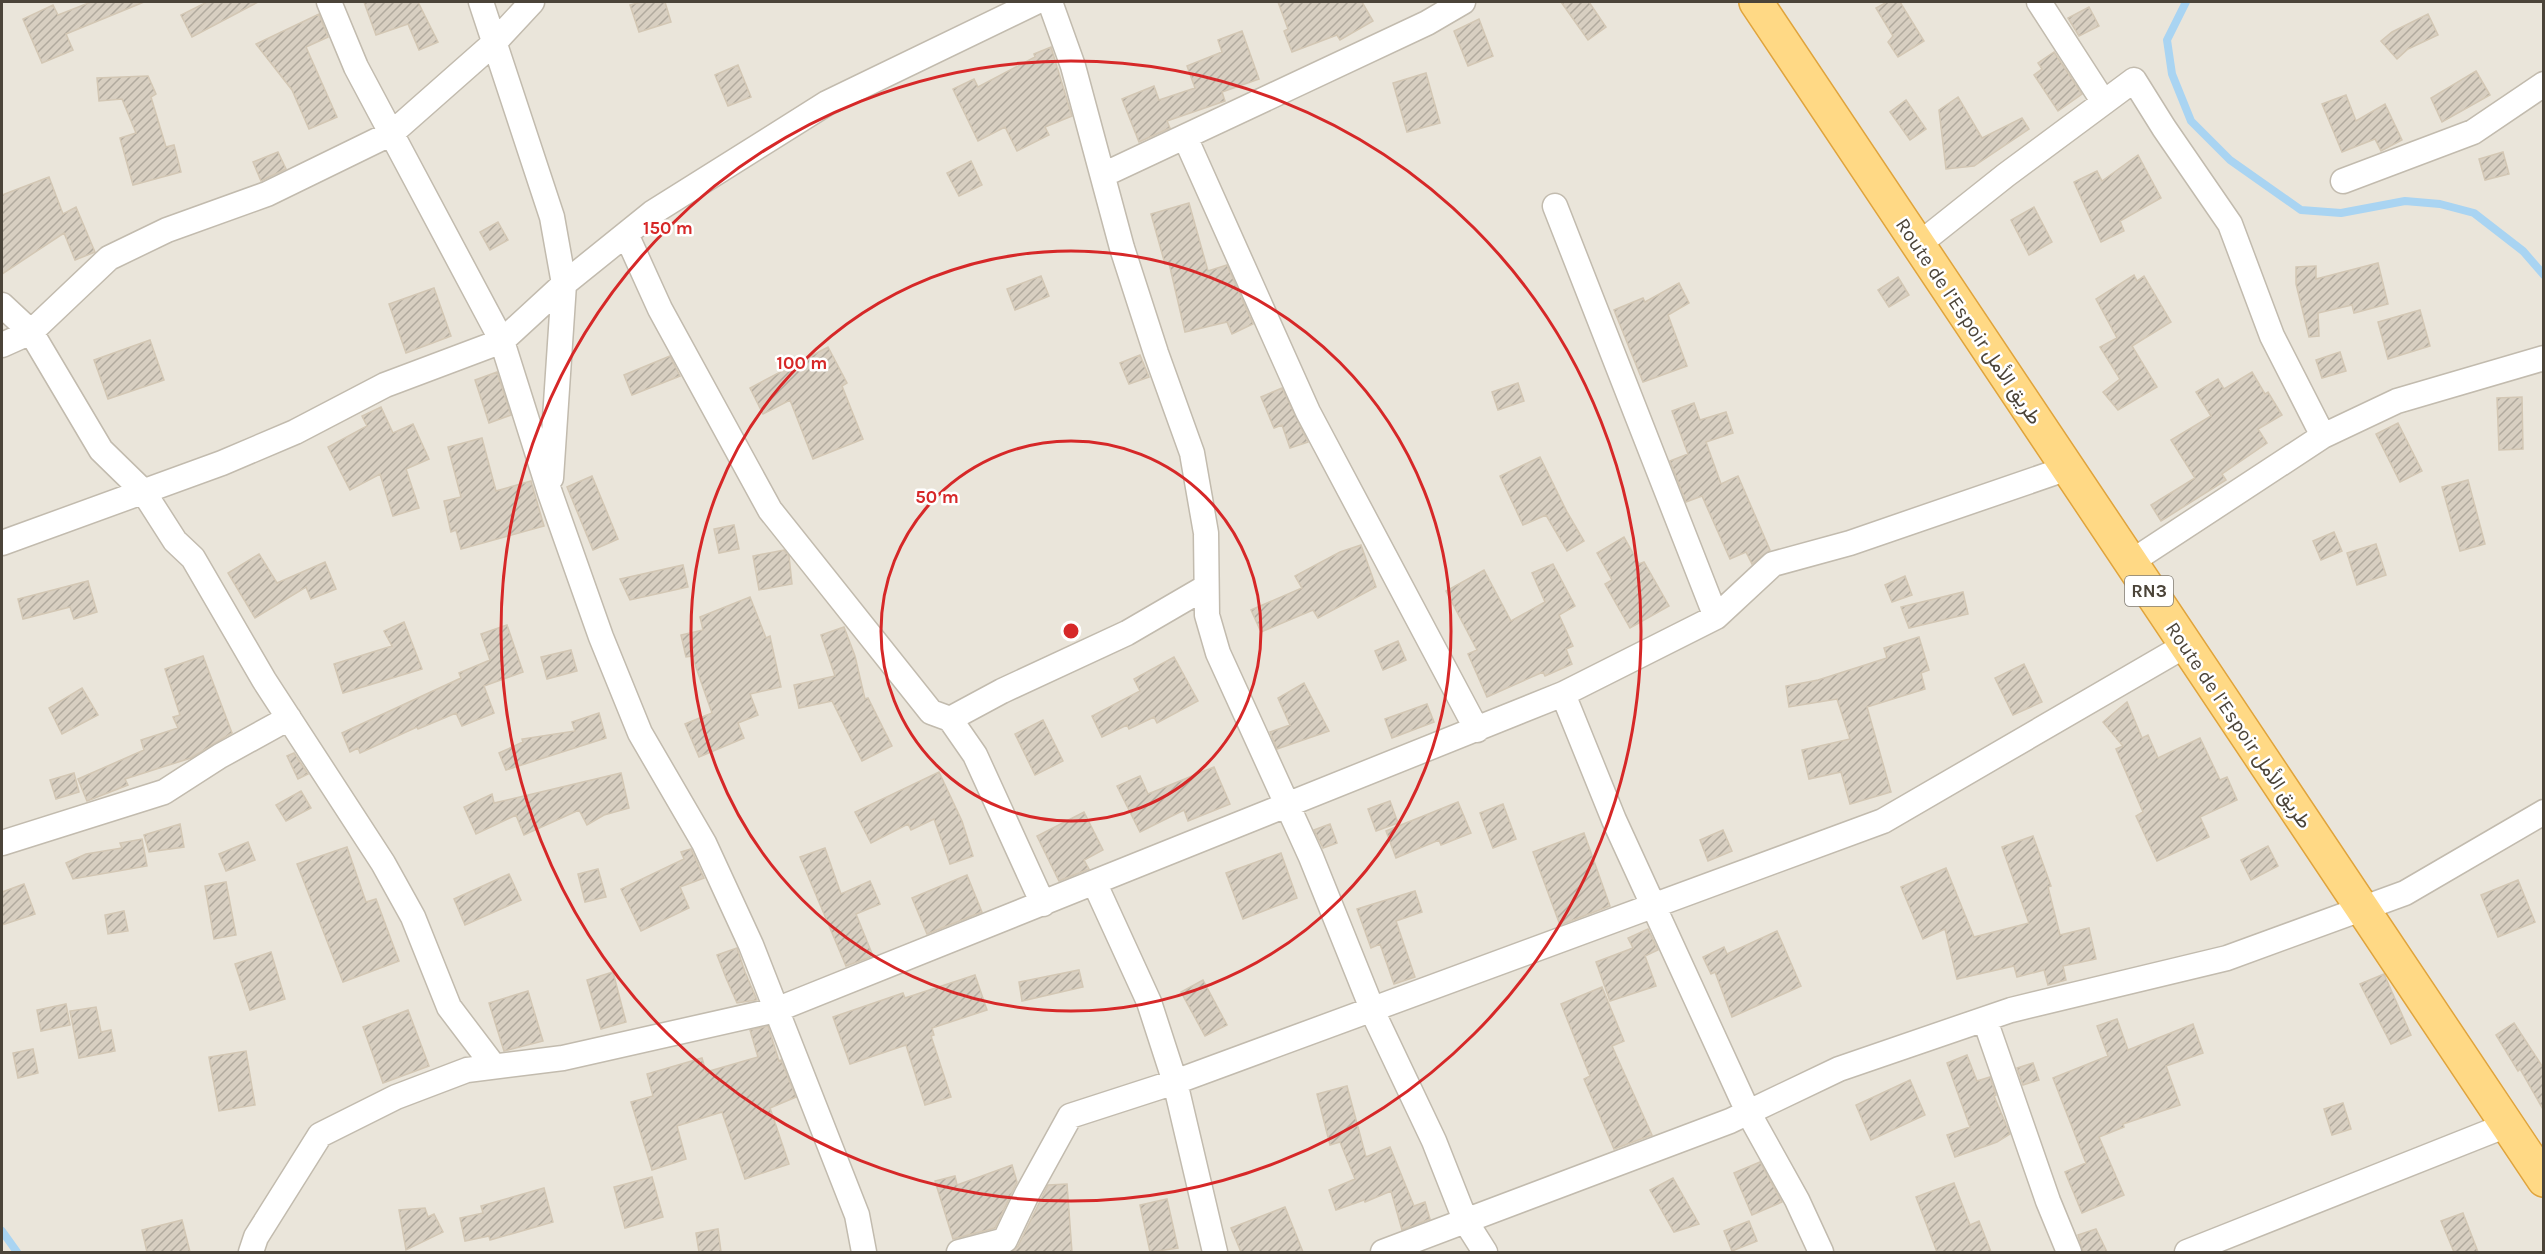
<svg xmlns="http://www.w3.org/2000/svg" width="2545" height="1254" font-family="Karla,Vazirmatn,sans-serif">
  <defs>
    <pattern id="building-hatch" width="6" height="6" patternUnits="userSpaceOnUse" patternTransform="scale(1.5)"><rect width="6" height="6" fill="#d8cfc1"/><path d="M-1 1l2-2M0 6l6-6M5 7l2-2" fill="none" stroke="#b1aa9e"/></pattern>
  </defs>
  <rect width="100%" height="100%" fill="#f6f3ec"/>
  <path fill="#eae5da" d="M2 2H2543V1252H2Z"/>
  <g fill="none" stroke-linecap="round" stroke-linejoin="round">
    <path stroke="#a9d4f2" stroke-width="8" d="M2186 2 2167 40 2172 74 2191 121 2230 160 2301 210 2341 213 2405 201 2440 204 2474 213 2523 251 2544 275
      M2 1231 17 1252"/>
  </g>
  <path fill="url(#building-hatch)" stroke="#d3c7b4" stroke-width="1.5" d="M91 2H144L66 34 73 50 42 63 23 19 53 5 58 15Z
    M207 2H258L192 37 181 15Z
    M364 2H418L438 42 419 50 408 24 376 35Z
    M641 2H665L671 22 639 32 630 5Z
    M1278 2H1362L1373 21 1340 40 1337 35 1292 52 1284 31 1288 29Z
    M1561 2H1589L1606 27 1588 40Z
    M1887 2H1900L1924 41 1898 57 1888 42 1893 36 1876 8Z
    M2089 7 2099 26 2079 36 2068 18Z
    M319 14 328 37 306 47 337 117 309 129 292 90 256 44Z
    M2428 14 2438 35 2408 49 2397 59 2381 41 2392 32Z
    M1479 19 1493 56 1468 66 1454 31Z
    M1242 31 1259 79 1222 92 1225 101 1167 121 1170 128 1139 142 1122 99 1154 86 1159 100 1195 88 1187 66 1222 52 1218 40Z
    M1051 47 1072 116 1045 127 1049 135 1017 151 1005 127 978 141 953 89 974 79 978 87 1035 57 1034 54Z
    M2054 52 2082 94 2058 111 2034 75 2042 69 2038 63Z
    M738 65 751 97 728 106 715 75Z
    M2476 71 2490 95 2442 122 2431 98Z
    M1426 73 1440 123 1407 132 1393 83Z
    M148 76 156 94 151 97 166 147 174 145 181 172 133 185 120 138 136 133 122 99 99 101 97 78Z
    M2346 95 2356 121 2385 104 2402 140 2381 151 2375 139 2342 152 2322 104Z
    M1958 97 1982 138 2022 118 2029 129 1974 166 1946 169 1939 110Z
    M1906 100 1926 129 1910 140 1890 112Z
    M278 152 286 169 261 181 253 162Z
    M2503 152 2509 174 2485 180 2479 159Z
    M2138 155 2161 198 2120 221 2124 231 2101 242 2074 182 2097 171 2102 181Z
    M971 161 982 185 959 196 947 173Z
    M49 177 63 214 76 207 95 252 75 260 64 233 2 274V195Z
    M1189 203 1208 271 1227 265 1253 324 1232 334 1227 322 1185 332 1169 263 1165 264 1151 214Z
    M2034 207 2052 242 2029 255 2011 220Z
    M498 222 508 240 490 250 480 232Z
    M2378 263 2388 304 2354 313 2352 305 2318 313 2319 336 2309 337 2296 284V267L2316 266V279Z
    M2134 275 2137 281 2144 276 2171 322 2132 346 2157 387 2118 410 2103 392 2120 379 2100 347 2117 338 2096 299Z
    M1041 276 1049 296 1015 310 1007 289Z
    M1898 277 1909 295 1889 307 1878 290Z
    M1679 283 1689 303 1668 315 1687 366 1643 382 1614 310 1643 298 1645 302Z
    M434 288 451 336 406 353 389 304Z
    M2420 310 2430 346 2388 359 2378 322Z
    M150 340 164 380 108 399 94 360Z
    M828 347 847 383 842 386 863 439 813 459 790 400 763 414 750 388Z
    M2340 352 2346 371 2322 378 2316 360Z
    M1140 355 1149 377 1129 384 1120 363Z
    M670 356 680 376 632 395 624 375Z
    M497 372 511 415 489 423 475 380Z
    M2252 372 2265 394 2268 392 2282 415 2258 429 2267 443 2222 474 2226 480 2161 521 2151 505 2195 478 2171 440 2211 416 2196 392 2218 379 2224 389Z
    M1518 383 1524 401 1498 410 1492 392Z
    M1282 388 1308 442 1290 448 1282 425 1274 428 1261 397Z
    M2522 397 2523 449 2499 450 2497 398Z
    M1694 403 1700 420 1726 412 1733 433 1706 442 1721 484 1738 476 1770 550 1752 564 1746 552 1730 559 1702 496 1686 502 1670 461 1688 454 1672 411Z
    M381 407 393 433 413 424 429 459 406 469 419 508 393 516 380 474 350 490 328 447 367 426 362 416Z
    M2398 423 2422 471 2400 482 2376 434Z
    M482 438 496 491 531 481 544 526 461 549 456 530 451 532 444 501 461 497 448 447Z
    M1540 457 1567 512 1584 541 1567 551 1546 515 1523 525 1500 476Z
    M592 476 618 539 593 550 567 487Z
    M2468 480 2485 544 2460 551 2442 487Z
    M734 525 739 549 719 553 714 529Z
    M2334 532 2342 551 2321 560 2313 541Z
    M1624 537 1639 564 1644 562 1669 606 1630 628 1605 584 1612 580 1597 553Z
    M2376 544 2386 575 2357 585 2347 553Z
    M1361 545 1376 587 1318 618 1313 610 1261 632 1251 610 1302 588 1295 576 1340 552Z
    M784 550 789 556 792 584 759 590 753 556Z
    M259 554 277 583 325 562 336 589 311 599 306 587 255 618 228 573Z
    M1553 564 1575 606 1559 615 1573 646 1566 649 1572 664 1545 676 1543 672 1487 697 1468 654 1477 650 1446 591 1484 570 1511 621 1545 602 1532 573Z
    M683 565 688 587 630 600 620 579Z
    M1905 576 1912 595 1892 602 1885 585Z
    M88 581 97 612 74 619 70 607 23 619 18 599Z
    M1963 592 1968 614 1909 628 1901 607Z
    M750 597 766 638 770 636 781 687 750 694 758 715 738 723 744 738 699 757 685 724 712 713 692 656 686 657 681 635 703 630 700 617Z
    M404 622 422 669 343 693 334 664 392 646 384 631Z
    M507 625 523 672 484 686 494 713 462 726 456 713 418 729 417 727 360 753 358 748 350 752 342 733 461 678 459 673 490 660 481 634Z
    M844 627 855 656 865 699 868 698 892 746 862 761 832 701 799 708 794 685 835 676 821 635Z
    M1919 637 1929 670 1921 673 1925 689 1867 707 1891 792 1850 804 1841 772 1809 779 1802 750 1850 739 1837 699 1789 707 1786 686 1818 680 1887 658 1884 648Z
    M1398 641 1406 660 1383 670 1375 651Z
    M571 650 577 671 547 679 541 657Z
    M203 656 232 733 191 758 125 779 128 785 87 801 78 779 144 750 141 740 178 728 173 717 180 715 165 669Z
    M1174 657 1198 701 1157 723 1154 717 1129 729 1127 725 1102 737 1092 716 1140 691 1134 679Z
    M2024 664 2042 702 2013 715 1995 678Z
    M1304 683 1329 731 1277 749 1270 732 1290 725 1278 698Z
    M82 688 98 715 62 734 49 708Z
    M2127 702 2142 738 2148 735 2158 758 2200 738 2220 780 2227 777 2237 800 2200 817 2209 837 2157 861 2136 816 2143 812 2116 749 2123 746 2103 722Z
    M1427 704 1434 722 1392 738 1385 719Z
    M599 713 606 738 506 770 499 753 523 742 522 739 575 731 572 722Z
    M1043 720 1063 761 1035 775 1015 734Z
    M294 753 308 774 298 779 287 756Z
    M1214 767 1230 804 1188 821 1184 810 1140 832 1117 786 1140 776 1148 794Z
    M939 772 962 821 973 856 950 864 934 819 911 830 908 824 871 843 855 812Z
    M74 773 79 792 56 799 50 780Z
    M621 773 629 808 604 815 587 825 579 810 524 835 516 815 476 834 464 807 492 794 494 803Z
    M301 791 311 808 286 821 276 805Z
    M1390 801 1398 823 1376 831 1368 809Z
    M1458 802 1471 833 1441 845 1439 840 1396 858 1386 831Z
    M1503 804 1516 839 1493 848 1480 813Z
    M1084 812 1103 850 1084 860 1089 869 1059 881 1037 836Z
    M180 824 184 847 149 852 144 835Z
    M1330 824 1337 843 1323 848 1314 830Z
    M1723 830 1732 851 1708 861 1700 840Z
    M1584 833 1610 906 1560 925 1533 852Z
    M2033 836 2051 886 2048 887 2060 935 2089 928 2096 959 2063 966 2066 980 2048 985 2044 970 2017 977 2014 966 1957 979 1945 929 1923 939 1901 887 1946 868 1974 937 2029 923 2002 847Z
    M142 839 147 866 73 879 66 863 86 854 122 848 120 843Z
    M248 842 255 860 226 871 219 854Z
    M2268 846 2278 866 2251 880 2241 860Z
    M347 847 366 902 376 899 399 961 343 982 297 864Z
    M825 848 841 894 870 881 880 904 856 914 873 956 846 966 800 857Z
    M691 849 704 878 680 887 689 908 641 931 621 889 684 859 681 852Z
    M1281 853 1297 898 1243 919 1226 873Z
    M598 869 606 897 585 902 578 874Z
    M509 874 521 900 465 925 454 899Z
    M967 875 982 912 927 934 912 898Z
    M2518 880 2535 922 2498 937 2481 895Z
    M226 882 236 935 214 939 205 886Z
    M24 884 35 914 2 925V892Z
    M1415 891 1422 912 1396 921 1415 977 1394 984 1380 944 1371 948 1357 909Z
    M124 911 128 931 108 934 105 915Z
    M1648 929 1658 950 1645 956 1656 986 1610 1001 1596 962 1633 948 1628 938Z
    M1777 931 1801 986 1732 1017 1715 972 1711 974 1703 957 1724 947 1727 954Z
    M737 948 745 972 757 1000 737 1003 726 978 717 955Z
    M271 952 285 999 250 1010 235 964Z
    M1079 970 1083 987 1022 1001 1019 982Z
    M613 972 626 1022 601 1029 587 980Z
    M2384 974 2411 1035 2391 1044 2360 984Z
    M975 975 987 1010 932 1028 934 1035 931 1036 951 1097 925 1105 906 1045 850 1064 833 1017 903 993 905 998Z
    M1203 980 1227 1025 1205 1036 1181 992Z
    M1602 987 1624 1041 1612 1046 1652 1135 1614 1149 1584 1079 1590 1076 1561 1004Z
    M528 991 543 1041 504 1051 489 1003Z
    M66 1004 70 1025 41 1031 37 1010Z
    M96 1007 101 1032 111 1030 115 1051 79 1058 70 1011Z
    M408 1010 429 1066 383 1083 363 1027Z
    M2117 1019 2128 1050 2193 1024 2203 1053 2166 1066 2180 1105 2123 1124 2124 1127 2099 1137 2124 1195 2082 1213 2065 1172 2086 1163 2053 1078 2108 1056 2097 1026Z
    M2514 1023 2544 1069V1111L2520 1069 2518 1071 2496 1035Z
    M768 1026 779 1061 781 1060 796 1097 770 1108 789 1164 745 1179 722 1112 677 1126 686 1159 652 1170 631 1102 653 1096 647 1074 702 1058 706 1072 758 1057 750 1030Z
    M33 1049 38 1073 18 1078 13 1053Z
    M246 1051 255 1105 219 1111 209 1057Z
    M1967 1055 1977 1081 1990 1077 1996 1095 1994 1096 2010 1134 1997 1142 1955 1157 1947 1135 1970 1127 1947 1063Z
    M2033 1063 2039 1080 2023 1085 2017 1068Z
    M1910 1080 1925 1115 1871 1140 1856 1105Z
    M1347 1086 1366 1157 1390 1147 1414 1206 1425 1202 1430 1219 1402 1230 1391 1191 1365 1202 1364 1200 1336 1210 1329 1190 1355 1179 1340 1142 1330 1145 1317 1094Z
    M2343 1103 2351 1129 2332 1135 2324 1109Z
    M1760 1162 1782 1202 1752 1215 1734 1173Z
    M1012 1165 1017 1182 995 1228 953 1239 935 1181 955 1176 957 1185Z
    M652 1177 663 1217 625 1228 614 1187Z
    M1673 1178 1699 1224 1674 1232 1650 1190Z
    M1954 1183 1970 1225 1979 1221 1991 1252H1937L1916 1197Z
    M1067 1184 1072 1252H1011L1018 1246 1048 1185Z
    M544 1188 553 1222 490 1240 489 1236 465 1241 460 1218 483 1213 481 1206Z
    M1167 1199 1178 1248 1150 1252 1140 1205Z
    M1285 1207 1303 1252H1241L1231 1228Z
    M425 1208 428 1217 434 1214 443 1232 406 1250 399 1210Z
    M2463 1213 2478 1252H2454L2441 1221Z
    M182 1220 190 1252H147L142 1230Z
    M1749 1221 1757 1241 1732 1251 1724 1231Z
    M718 1229 721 1252H699L696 1233Z
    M2096 1229 2107 1252H2083L2078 1235Z"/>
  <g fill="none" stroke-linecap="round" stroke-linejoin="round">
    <g stroke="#c2bbae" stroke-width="27">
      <path id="minor" d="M329 2 356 67 502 341 550 493 601 637 640 733 704 843 751 945 857 1215 864 1252
        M481 2 552 217 564 284 551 478
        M1050 2 1073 66 1122 248 1156 353 1192 453 1206 533 1207 615 1218 653 1311 857 1377 1021 1434 1141 1466 1222 1485 1252
        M2039 2 2103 101
        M1185 137 1308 412 1477 730
        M1103 175 1427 23 1463 2
        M2343 181 2473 132 2544 84
        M1555 206 1716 617
        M626 234 660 309 770 510 931 712 950 719 975 755 1043 904
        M1918 245 2006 175 2134 80 2164 128 2230 224 2272 336 2323 436
        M2 305 31 332 101 450 143 491 175 541 193 558 264 680 383 863 413 917 449 1007 493 1065
        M2 345 31 332 109 258 167 230 267 194 392 133 494 43 532 2
        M2 543 222 463 295 432 385 385 502 341 564 284 652 213 827 103 1036 2
        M2131 562 2323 436 2397 401 2544 358
        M1563 694 1614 820 1748 1112 1797 1200 1821 1252
        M950 719 1002 691 1127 633 1206 587
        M2 843 164 792 220 756 289 718
        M1095 884 1149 1002 1175 1082 1215 1252
        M1985 1020 2048 1201 2069 1252
        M251 1252 256 1237 320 1135 396 1097 467 1070 563 1058 776 1010 1563 694 1716 617 1773 564 1850 543 2068 468
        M959 1252 1005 1240 1027 1194 1070 1116 1175 1082 1883 821 2186 645
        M1383 1252 1730 1121 1839 1069 2011 1010 2227 958 2405 893 2544 812
        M2187 1252 2507 1125"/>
    </g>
    <g stroke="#e0a43c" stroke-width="36">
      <path id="trunk" d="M1756 2 2544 1180"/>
    </g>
    <use href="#minor" stroke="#fff" stroke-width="24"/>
    <use href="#trunk" stroke="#ffd985" stroke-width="33"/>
  </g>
  <g fill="none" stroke="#d62828" stroke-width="3">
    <circle cx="1071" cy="631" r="190"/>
    <circle cx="1071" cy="631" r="380"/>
    <circle cx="1071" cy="631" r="570"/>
  </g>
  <g text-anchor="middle" stroke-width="5" stroke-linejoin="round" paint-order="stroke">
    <rect fill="#fff" stroke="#817c74" stroke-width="1.5" x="2125" y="576" width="48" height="30" rx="4.5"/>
    <g font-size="18" font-weight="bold" fill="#4b4439">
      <text x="2149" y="597">RN3</text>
    </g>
    <g font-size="20" fill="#4b4439" stroke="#fff">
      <text transform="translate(1969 321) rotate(56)" y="7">Route de l’Espoir طريق الأمل</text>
      <text transform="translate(2239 725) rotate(56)" y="7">Route de l’Espoir طريق الأمل</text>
    </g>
  </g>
  <circle cx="1071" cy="631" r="9" fill="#d62828" stroke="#fff" stroke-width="3"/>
  <g font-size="18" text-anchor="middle" font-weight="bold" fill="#d62828" stroke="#fff" stroke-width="5" stroke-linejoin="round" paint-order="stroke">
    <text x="668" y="234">150 m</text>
    <text x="802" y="369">100 m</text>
    <text x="937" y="503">50 m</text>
  </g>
  <rect width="2545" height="1254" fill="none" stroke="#4b4439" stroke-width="6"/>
</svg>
